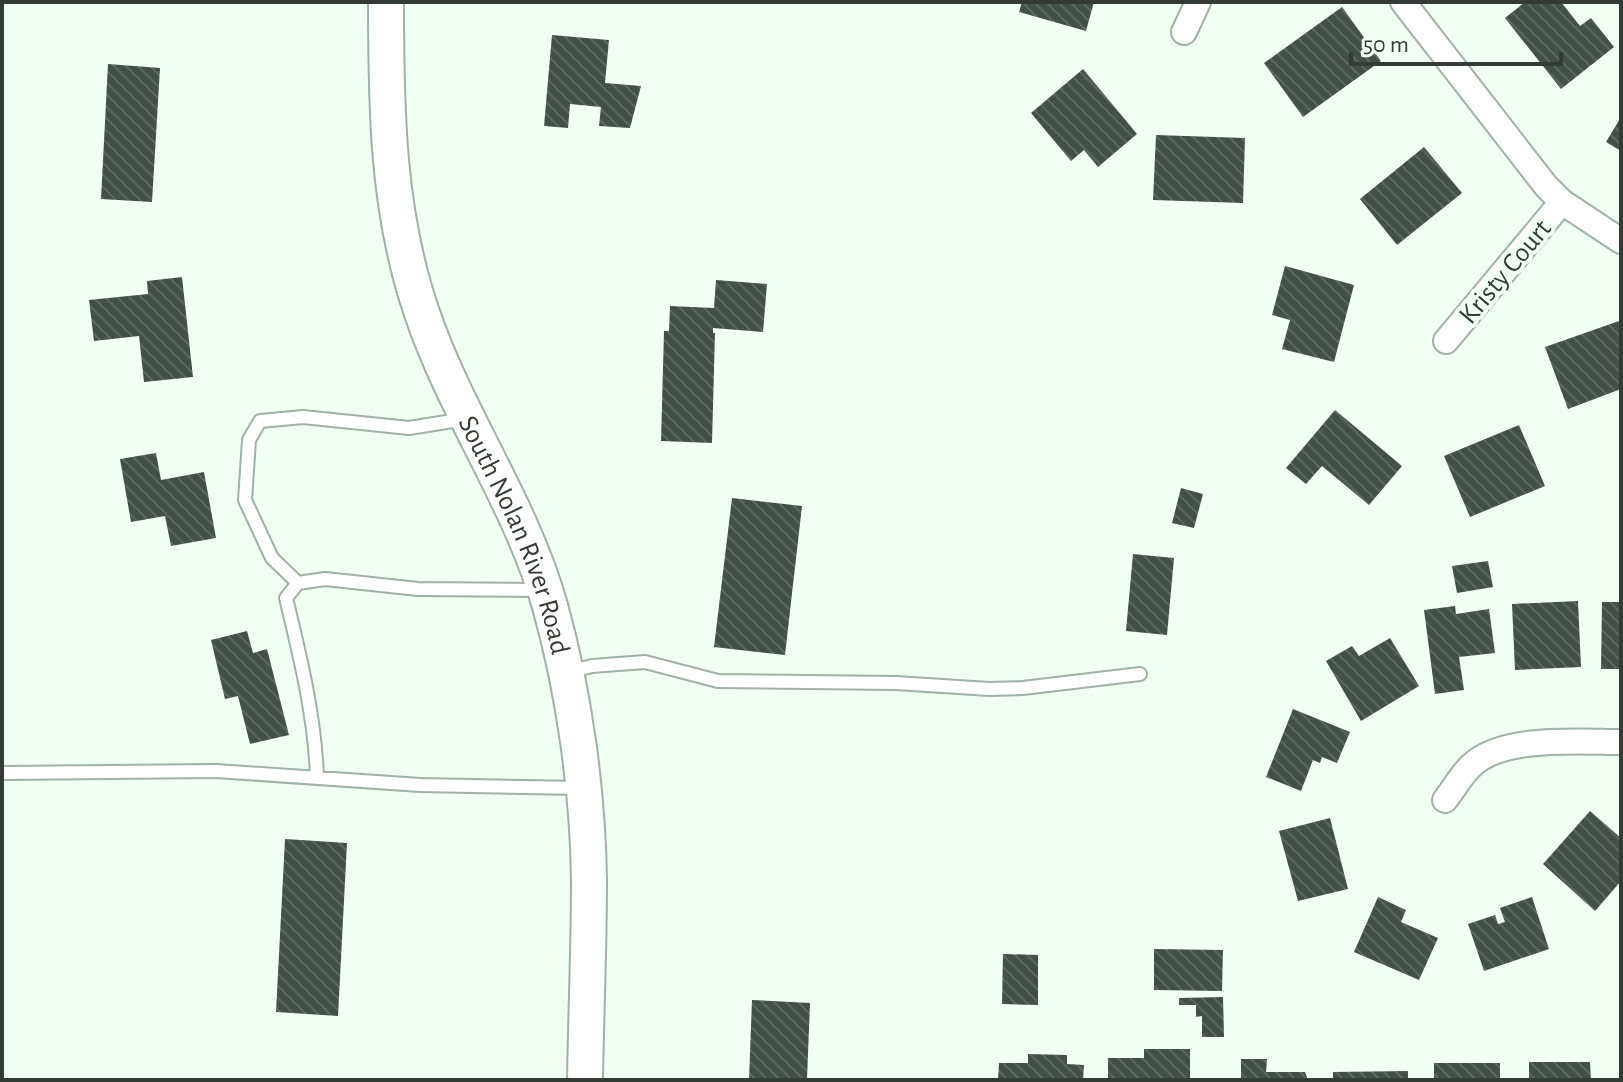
<svg xmlns="http://www.w3.org/2000/svg" width="1623" height="1082" font-family="'Alegreya Sans',sans-serif">
  <defs>
    <pattern id="building-back-hatch" width="6" height="6" patternUnits="userSpaceOnUse" patternTransform="scale(2)"><rect width="6" height="6" fill="#425047"/><path d="M-1 5l2 2M0 0l6 6M5-1l2 2" fill="none" stroke="#5c6760"/></pattern>
  </defs>
  <rect width="100%" height="100%" fill="#f1fff5"/>
  <path fill="url(#building-back-hatch)" d="M1022 2H1094L1086 31 1019 12Z
    M1525 2H1561L1580 26 1591 18 1614 47 1561 89 1505 18Z
    M1342 7 1381 61 1303 117 1264 63Z
    M552 35 609 40 605 83 641 86 630 128 599 126 601 107 570 104 568 128 544 126Z
    M108 64 160 68 152 202 101 199Z
    M1083 69 1137 134 1098 167 1084 150 1071 161 1031 113Z
    M1621 117V151L1606 142Z
    M1156 135 1245 138 1243 203 1153 200Z
    M1424 147 1462 193 1397 245 1360 199Z
    M1285 266 1354 285 1334 362 1282 349 1290 320 1272 315Z
    M182 277 193 377 144 382 139 336 94 341 89 300 148 294 147 281Z
    M716 280 767 284 763 332 713 328V333H715L712 443 661 441 664 331H669L670 306 714 308Z
    M1619 321 1621 327V389L1568 409 1545 347Z
    M1335 410 1402 466 1369 505 1322 466 1306 484 1286 468Z
    M1519 425 1545 486 1470 517 1444 456Z
    M156 453 161 480 204 472 216 538 171 546 165 516 131 522 120 459Z
    M1181 488 1203 494 1194 528 1172 523Z
    M732 498 802 506 785 655 714 647Z
    M1133 554 1174 558 1167 635 1126 631Z
    M1488 561 1493 587 1457 593 1452 566Z
    M1578 601 1581 667 1515 670 1512 604Z
    M1602 602H1621V669H1601Z
    M1455 606 1456 614 1489 609 1495 653 1459 657 1464 690 1435 694 1424 610Z
    M247 631 253 653 267 649 289 735 250 744 238 696 225 699 211 640Z
    M1390 638 1419 686 1361 721 1326 661 1352 646 1359 656Z
    M1293 709 1350 732 1337 763 1322 757 1320 763 1313 760 1301 791 1266 777Z
    M1590 811 1621 838V881L1595 911 1543 864Z
    M1330 818 1348 889 1298 901 1279 831Z
    M285 839 347 843 338 1016 276 1012Z
    M1378 897 1406 910 1401 922 1438 938 1419 980 1354 952Z
    M1532 897 1549 949 1484 971 1468 924 1495 915 1498 924 1505 922 1500 908Z
    M1154 949 1223 950 1222 991 1154 990Z
    M1003 954 1038 955V1005L1002 1004Z
    M1223 997 1224 1037H1202V1016L1196 1017V1005H1179V998Z
    M752 1000 810 1003 807 1080H749Z
    M1144 1049H1190V1080H1108V1058H1144Z
    M1028 1054 1067 1055V1064L1084 1065 1083 1080H998L999 1063H1028Z
    M1241 1059H1267L1266 1072H1305L1308 1080H1241Z
    M1529 1062H1590L1591 1080H1529Z
    M1434 1063H1500V1080H1434Z
    M1408 1071V1080H1333V1072Z"/>
  <g fill="none" stroke-linecap="round" stroke-linejoin="round">
    <g stroke="#a0b1a6" stroke-width="16">
      <path id="lane" d="M298 583 272 558 245 500 249 440 260 421 303 417 409 428 465 419
        M568 672 592 666 645 662 718 681 896 683 989 689 1023 688 1140 674
        M2 773 216 771 420 785 582 788
        M317 777C315 717 300 656 286 598L298 583 325 579 418 589 541 590"/>
    </g>
    <g stroke="#a0b1a6" stroke-width="28">
      <path id="street" d="M1403 2 1546 186 1562 202 1621 241
        M1184 32 1198 2
        M1446 341 1562 202
        M1445 800C1454 789 1461 775 1471 766 1502 735 1580 742 1621 742"/>
    </g>
    <g stroke="#a0b1a6" stroke-width="38">
      <g id="secondary">
        <path id="s1" d="M386 2C386 107 387 212 422 313 456 414 521 503 550 606 574 692 588 791 589 881 589 947 586 1014 585 1080"/>
      </g>
    </g>
    <use href="#lane" stroke="#fff" stroke-width="12"/>
    <use href="#street" stroke="#fff" stroke-width="24"/>
    <use href="#secondary" stroke="#fff" stroke-width="34"/>
  </g>
  <g text-anchor="middle" stroke-width="8" stroke-linejoin="round" paint-order="stroke">
    <g font-size="28" fill="#343b36" stroke="#f1fff5">
      <text transform="translate(1504 271) rotate(-50)" y="10">Kristy Court</text>
      <text dy="10" stroke="none"><textPath href="#s1" startOffset="556">South Nolan River Road</textPath></text>
    </g>
  </g>
  <rect width="1623" height="1082" fill="none" stroke="#343b36" stroke-width="8"/>
  <path d="M1351 52v12h210v-12" fill="none" stroke="#343b36" stroke-width="4"/>
  <text x="1363" y="52" font-size="24" fill="#343b36" stroke="#f1fff5" stroke-width="6" paint-order="stroke">50 m</text>
</svg>
